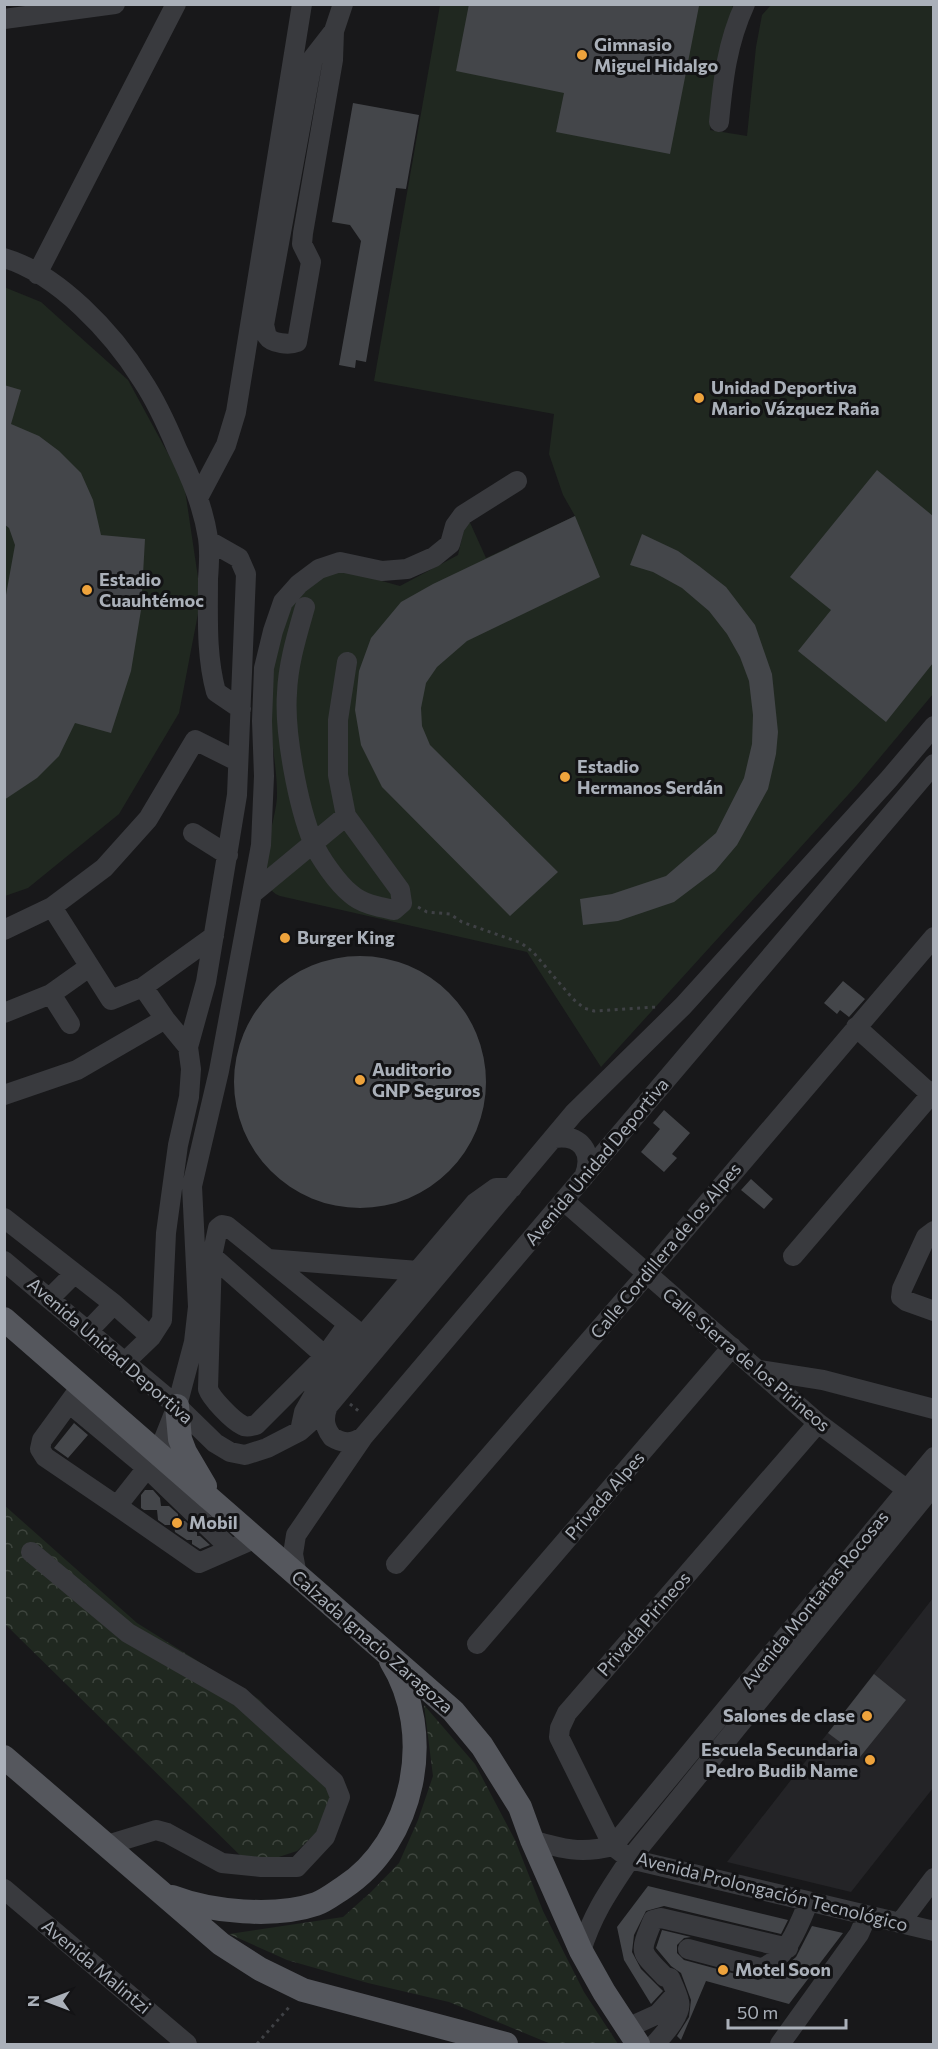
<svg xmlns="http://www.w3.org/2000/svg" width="938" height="2049" font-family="Commissioner,sans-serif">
  <defs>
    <pattern id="park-crowns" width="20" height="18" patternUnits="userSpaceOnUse" patternTransform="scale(1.5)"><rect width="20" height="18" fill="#202820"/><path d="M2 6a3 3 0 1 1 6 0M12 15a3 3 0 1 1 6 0" fill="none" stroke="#3e453e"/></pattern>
  </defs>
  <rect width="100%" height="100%" fill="#18181a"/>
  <path fill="#242427" d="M933 1598V1788L851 1892 727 1862Z"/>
  <path fill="#202820" d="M440 5H733L710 130 747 136 756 47 762 15 771 5H933V694L857 785 601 1067 527 952 280 896C248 884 278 820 277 794 277 768 271 742 270 716 269 677 276 636 293 600 300 584 323 576 338 569L400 586 458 555 467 516 486 558 575 516 563 495 549 454 554 414 374 381Z
    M4 287 41 302 128 380 184 483 201 598 179 713 119 814 28 888 5 896Z"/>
  <path fill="url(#park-crowns)" d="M4 1505 137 1623 260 1700 336 1794 319 1830 297 1851 251 1866 5 1624Z
    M424 1705 475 1764 515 1840 543 1911 584 1992 618 2044H551L449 2002 368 1983 287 1960 229 1934 343 1917 371 1892 399 1863 418 1820 433 1776Z"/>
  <path fill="#44464a" d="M469 4 699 6 670 154 556 132 564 93 456 71Z
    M353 103 419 115 406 189 396 188 366 362 356 360 355 368 339 365 361 241 350 225 332 222Z
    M4 385 21 390 11 424 39 436 59 451 81 473 93 500 101 535 145 539 141 610 131 671 111 733 75 723 59 756 37 778 4 800V606L15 545 9 528 4 524Z
    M877 470 933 516V663L886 722 798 651 831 610 790 577Z
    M575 516 600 577 467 641 437 667 426 683 421 708 422 726 430 745 558 872 510 916 382 787 361 745 355 710 359 671 371 638 401 602 433 584Z
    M642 534 678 551 699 566 726 587 755 625 772 674 778 732 776 754 768 789 737 845 715 871 674 902 618 921 583 925 580 899 612 894 666 876 716 833 744 778 752 744 753 715 749 681 740 657 727 634 709 611 682 588 653 572 630 565Z
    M234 1082a126 126 0 1 1 252 0a126 126 0 1 1-252 0Z
    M843 981 865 999 849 1017 840 1010 837 1014 824 1003Z
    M664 1110 690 1133 672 1154 677 1158 664 1172 641 1152 660 1129 653 1123Z
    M751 1179 773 1199 764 1209 741 1190Z
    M74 1423 88 1435 68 1458 54 1448Z
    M145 1490H153L160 1498 161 1506H169L178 1514V1521H185L197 1532V1536H200L210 1545 200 1549 192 1544V1540H187L175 1532 174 1525H165L158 1520 157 1510H144L141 1508V1495Z
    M874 1674 906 1700 860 1757 828 1733Z
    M648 1886 788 1920 781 1934 664 1906 646 1911 634 1935 632 1952 641 1969 663 1991 651 2004 624 1960 617 1927Z
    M812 1926 843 1933 789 2004 706 1981 681 2040 677 2036 689 2017 691 2000 681 1973 671 1966 656 1948 662 1930 691 1937 684 1938 677 1945V1953L684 1960 758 1980 776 1974 796 1957Z"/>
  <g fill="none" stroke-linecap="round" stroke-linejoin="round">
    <path stroke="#3f4145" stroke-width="3" stroke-dasharray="3 4.5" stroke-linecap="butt" d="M418 907 427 912 450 914 462 922 521 943 533 952 573 999 584 1008 594 1011 657 1007
      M350 1404 361 1413
      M257 2044 291 2005"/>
    <path stroke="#393a3e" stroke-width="20" d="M4 19 115 4
      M334 31 313 58 264 325C265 328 266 334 267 336 272 344 290 345 297 342L311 262 302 244 303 233 333 60 334 31 343 4
      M719 122C723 80 727 43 745 4
      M4 258C58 274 113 333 142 380 156 401 167 425 177 449 191 478 203 506 208 538 210 551 209 566 208 579 208 618 206 655 216 692L241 709
      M37 274 176 4
      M199 496 226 445 236 412 302 4
      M305 607C297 635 288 664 287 693 284 732 298 806 313 842 319 857 338 884 351 894 362 904 379 907 394 910L402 903 400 890 346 816 338 775V720L347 662
      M193 833 228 855
      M253 893 346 816
      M52 907 111 1000 143 987 165 1019 188 1047
      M4 930 52 907 104 868 148 819 195 740 237 761
      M143 987 214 936
      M51 994 70 1024
      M4 1013 51 994 89 967
      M856 1027 934 1097
      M4 1095 77 1070 165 1019
      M554 1138C581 1134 594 1152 584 1177
      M564 1201 818 1423 906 1489
      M4 1218 114 1304 151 1337 162 1320 166 1233 178 1145 189 1097 191 1069 188 1047 206 982 237 795 246 574 239 558 209 541
      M934 1231 926 1237 902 1289 901 1297 906 1301 934 1311
      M212 1256 333 1363
      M793 1256 934 1091
      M268 1259 418 1271
      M4 1261 177 1406 215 1443 230 1452 245 1455 267 1448 300 1431 328 1406 574 1113 683 1006 889 779 934 726
      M50 1298 74 1274
      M348 1324 325 1356 256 1425C251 1426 246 1428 242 1425 232 1420 211 1398 208 1389L212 1256 218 1228 222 1225 227 1226 363 1336
      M88 1331 114 1304
      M125 1362 151 1337
      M759 1370 823 1380 934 1409
      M77 1392 42 1440 40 1449 45 1457 117 1506
      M69 1403 147 1468 231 1549
      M328 1406C323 1418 324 1427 332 1437 343 1444 352 1444 363 1437
      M818 1423 567 1713 560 1728 559 1737 613 1846 630 1859 934 1931
      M300 1431 304 1412 316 1391 475 1203 496 1188H512
      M254 1539 199 1563 117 1506 158 1454 177 1406 194 1342 198 1307 192 1186 219 1071 261 845 264 776 262 721 264 668 273 631 283 602 299 584 319 569 340 562 382 571 407 569 434 557 450 544 455 526 463 515 517 481
      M31 1552 128 1633 240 1697 334 1782 340 1797 325 1837 297 1867H261L222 1863 167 1833 156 1830 107 1845
      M396 1564 646 1275 934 937
      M297 1575 293 1554 296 1535 363 1437 934 764
      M477 1644 732 1347
      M532 1840C562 1849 581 1854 613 1846L934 1457
      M4 1889 187 2044
      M900 1923 934 1878
      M688 1949 760 1968C785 1963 800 1923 808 1903
      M581 1951C593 1913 608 1892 630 1859L934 1485
      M627 2028 658 2014 676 1994
      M655 2044C663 2035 683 2014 679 2001 677 1993 673 1985 670 1978L665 1977C639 1950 639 1954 653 1920L661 1918 788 1948
      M780 2044 859 1934 867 1916"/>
    <path stroke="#55575d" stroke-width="24" d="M4 1319 453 1711 482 1746 520 1807 532 1840 581 1951 604 1992 638 2044
      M177 1406 180 1439 185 1452 205 1486
      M4 1757 221 1944 260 1969 303 1990 506 2044
      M172 1897C211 1912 275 1918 316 1904 325 1901 335 1893 343 1888 415 1841 436 1733 391 1661"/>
  </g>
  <g fill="#eea33c" stroke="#131315" stroke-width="2">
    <circle cx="582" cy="55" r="6"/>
    <circle cx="699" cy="398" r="6"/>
    <circle cx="87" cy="590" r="6"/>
    <circle cx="565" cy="777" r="6"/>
    <circle cx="285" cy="938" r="6"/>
    <circle cx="360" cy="1080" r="6"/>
    <circle cx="177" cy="1523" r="6"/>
    <circle cx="867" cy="1716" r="6"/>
    <circle cx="870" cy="1760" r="6"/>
    <circle cx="723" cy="1970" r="6"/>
  </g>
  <g text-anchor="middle" stroke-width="6" stroke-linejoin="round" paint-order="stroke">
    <g font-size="18" font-weight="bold" fill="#aab0b9" stroke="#131315" text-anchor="start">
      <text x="594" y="51">Gimnasio<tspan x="594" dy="21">Miguel Hidalgo</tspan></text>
      <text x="711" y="394">Unidad Deportiva<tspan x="711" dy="21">Mario Vázquez Raña</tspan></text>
      <text x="99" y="586">Estadio<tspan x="99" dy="21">Cuauhtémoc</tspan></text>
      <text x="577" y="773">Estadio<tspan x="577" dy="21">Hermanos Serdán</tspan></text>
      <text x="297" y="944">Burger King</text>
      <text x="372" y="1076">Auditorio<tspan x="372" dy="21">GNP Seguros</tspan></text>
      <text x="189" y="1529">Mobil</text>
      <text x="855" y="1722" text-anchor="end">Salones de clase</text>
      <text x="858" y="1756" text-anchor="end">Escuela Secundaria<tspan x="858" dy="21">Pedro Budib Name</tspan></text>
      <text x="735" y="1976">Motel Soon</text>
    </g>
    <g font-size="18" fill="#aab0b9" stroke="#131315">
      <text transform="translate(597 1162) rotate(-50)" y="6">Avenida Unidad Deportiva</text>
      <text transform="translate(666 1251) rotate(-50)" y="6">Calle Cordillera de los Alpes</text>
      <text transform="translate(110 1351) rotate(41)" y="6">Avenida Unidad Deportiva</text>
      <text transform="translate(746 1360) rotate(40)" y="6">Calle Sierra de los Pirineos</text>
      <text transform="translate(605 1496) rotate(-49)" y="6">Privada Alpes</text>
      <text transform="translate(815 1600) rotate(-51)" y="6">Avenida Montañas Rocosas</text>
      <text transform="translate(644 1624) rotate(-49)" y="6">Privada Pirineos</text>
      <text transform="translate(372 1642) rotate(41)" y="6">Calzada Ignacio Zaragoza</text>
      <text transform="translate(772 1892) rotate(14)" y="6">Avenida Prolongación Tecnológico</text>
      <text transform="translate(96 1967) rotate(40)" y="6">Avenida Malintzi</text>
    </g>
  </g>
  <rect width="938" height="2049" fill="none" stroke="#aab0b9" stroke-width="12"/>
  <g transform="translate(48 2001) rotate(270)" stroke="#131315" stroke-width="4.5" paint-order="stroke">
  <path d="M0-4.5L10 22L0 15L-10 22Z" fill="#aab0b9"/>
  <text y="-9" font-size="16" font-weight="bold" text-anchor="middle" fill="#aab0b9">N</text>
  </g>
  <path d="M728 2019v9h118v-9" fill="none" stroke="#aab0b9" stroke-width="3"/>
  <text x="737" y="2019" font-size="18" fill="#aab0b9" stroke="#131315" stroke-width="4.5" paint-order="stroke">50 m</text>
</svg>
